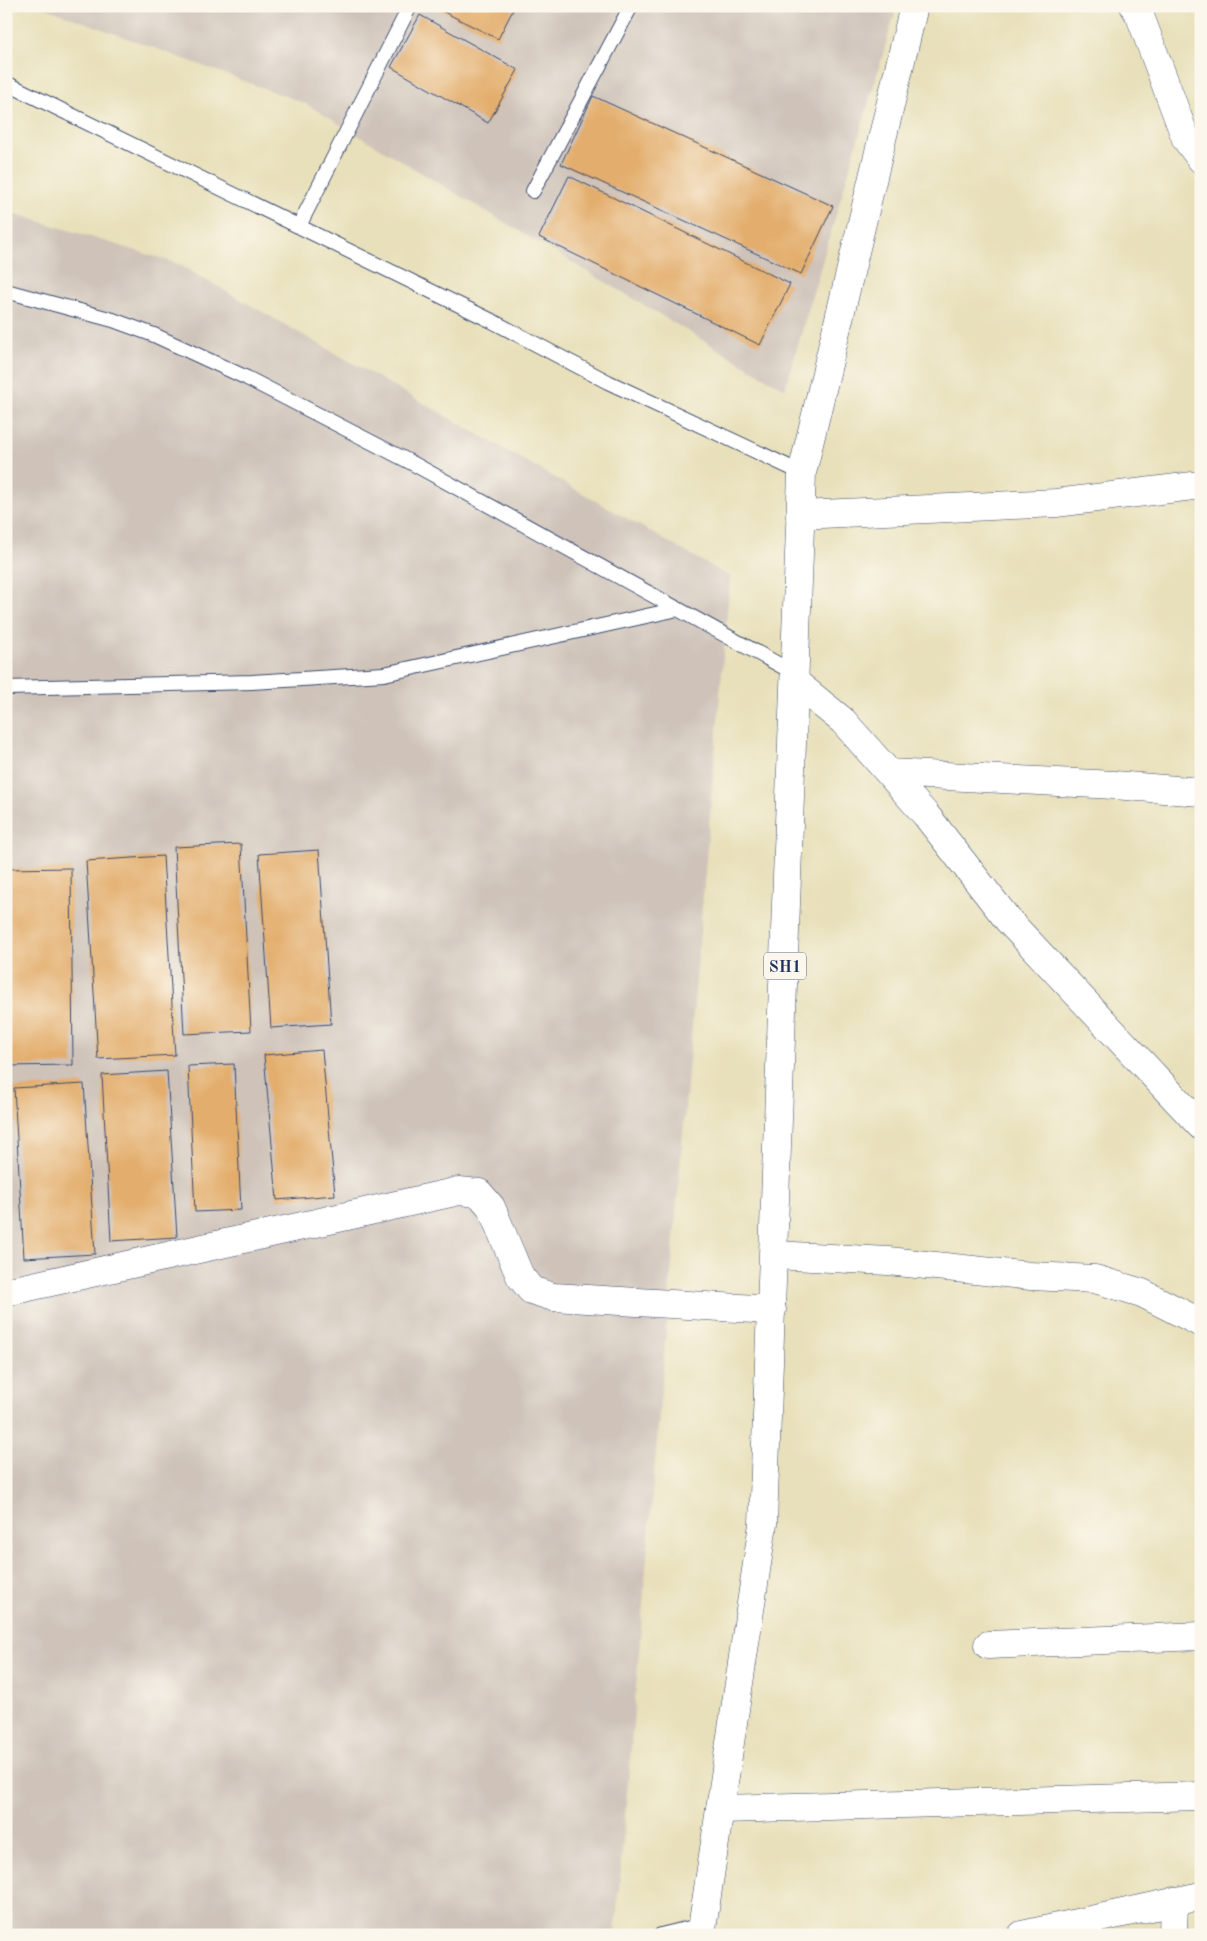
<svg xmlns="http://www.w3.org/2000/svg" width="1207" height="1941" font-family="'Old Standard TT',serif">
  <rect width="100%" height="100%" fill="#fbf7ec"/>
  <filter id="ink" filterUnits="userSpaceOnUse"><feTurbulence type="fractalNoise" baseFrequency=".02" numOctaves="2"/><feDisplacementMap in="SourceGraphic" scale="10" xChannelSelector="R" yChannelSelector="G"/><feConvolveMatrix kernelMatrix="1 2 1 2 8 2 1 2 1" color-interpolation-filters="sRGB"/></filter>
  <filter id="wash" filterUnits="userSpaceOnUse"><feTurbulence type="fractalNoise" baseFrequency=".0096" numOctaves="4" result="noise"/><feDisplacementMap in="SourceGraphic" scale="20" xChannelSelector="R" yChannelSelector="G"/><feGaussianBlur stdDeviation="1.12" result="paint"/><feColorMatrix in="noise" values="0 0 0 0 0 0 0 0 0 0 0 0 0 0 0 0 0 1.4 0 .05"/><feComposite in="paint" operator="in"/></filter>
  <g filter="url(#wash)">
    <rect width="100%" height="100%" fill="#e8e0ba"/>
    <path fill="#cec2b9" d="M40 6H897L785 389 304 103Z
      M6 211 176 263 730 577 615 1935H6Z"/>
    <g id="blocks">
      <path fill="#e3ae6d" d="M432 6H515L498 39Z
        M420 15 518 70 488 123 391 67Z
        M593 96 833 206 801 274 561 164Z
        M569 176 790 284 760 345 539 237Z
        M241 844 251 1031 184 1034 174 847Z
        M319 850 331 1024 271 1028 259 854Z
        M163 856 175 1055 98 1059 86 861Z
        M71 868 73 1065 6 1066V869Z
        M322 1050 335 1195 277 1200 264 1055Z
        M234 1064 241 1210 195 1212 188 1066Z
        M167 1071 177 1237 111 1241 102 1075Z
        M84 1084 95 1254 24 1258 14 1088Z"/>
    </g>
  </g>
  <g filter="url(#ink)">
    <use href="#blocks" fill-opacity="0" stroke="#3a4a6c" stroke-width="1"/>
    <g fill="none" stroke-linecap="round" stroke-linejoin="round">
      <g stroke="#3a4a6c" stroke-width="16">
        <path id="lane" d="M6 83 492 321 608 382 802 473
          M533 191 631 6
          M299 226 410 6
          M6 291 113 320 154 335 247 378 412 463 796 674
          M6 688 252 682 384 674 678 609
          M661 1935 702 1925"/>
      </g>
      <g stroke="#3a4a6c" stroke-width="29">
        <path id="street" d="M1134 6 1140 16 1186 139 1201 159
          M800 515 1056 503 1201 485
          M795 682 843 721 926 815 1008 920 1201 1126
          M890 773 1114 785 1201 792
          M774 1255 888 1261 1031 1276 1095 1279 1142 1293 1201 1323
          M6 1292 459 1191 479 1193 491 1207 520 1276 531 1290 553 1297 772 1310
          M988 1645 1201 1636
          M720 1809 1201 1796
          M1022 1935 1201 1896
          M1173 1935 1174 1901"/>
      </g>
      <g stroke="#3a4a6c" stroke-width="29">
        <path id="primary" d="M701 1935 763 1524 802 473 914 6"/>
      </g>
      <use href="#lane" stroke="#fff" stroke-width="14"/>
      <use href="#street" stroke="#fff" stroke-width="28"/>
      <use href="#primary" stroke="#fff" stroke-width="28"/>
    </g>
  </g>
  <g text-anchor="middle" stroke-width="4.5" stroke-linejoin="round" paint-order="stroke">
    <rect fill="#fbf7ec" stroke="#5e6b89" stroke-width="1" x="764" y="952.5" width="42" height="27" rx="4"/>
    <g font-size="16" font-weight="bold" fill="#1b2f5e">
      <text x="785" y="972">SH1</text>
    </g>
  </g>
  <rect width="1207" height="1941" fill="none" stroke="#fbf7ec" stroke-width="25"/>
</svg>
